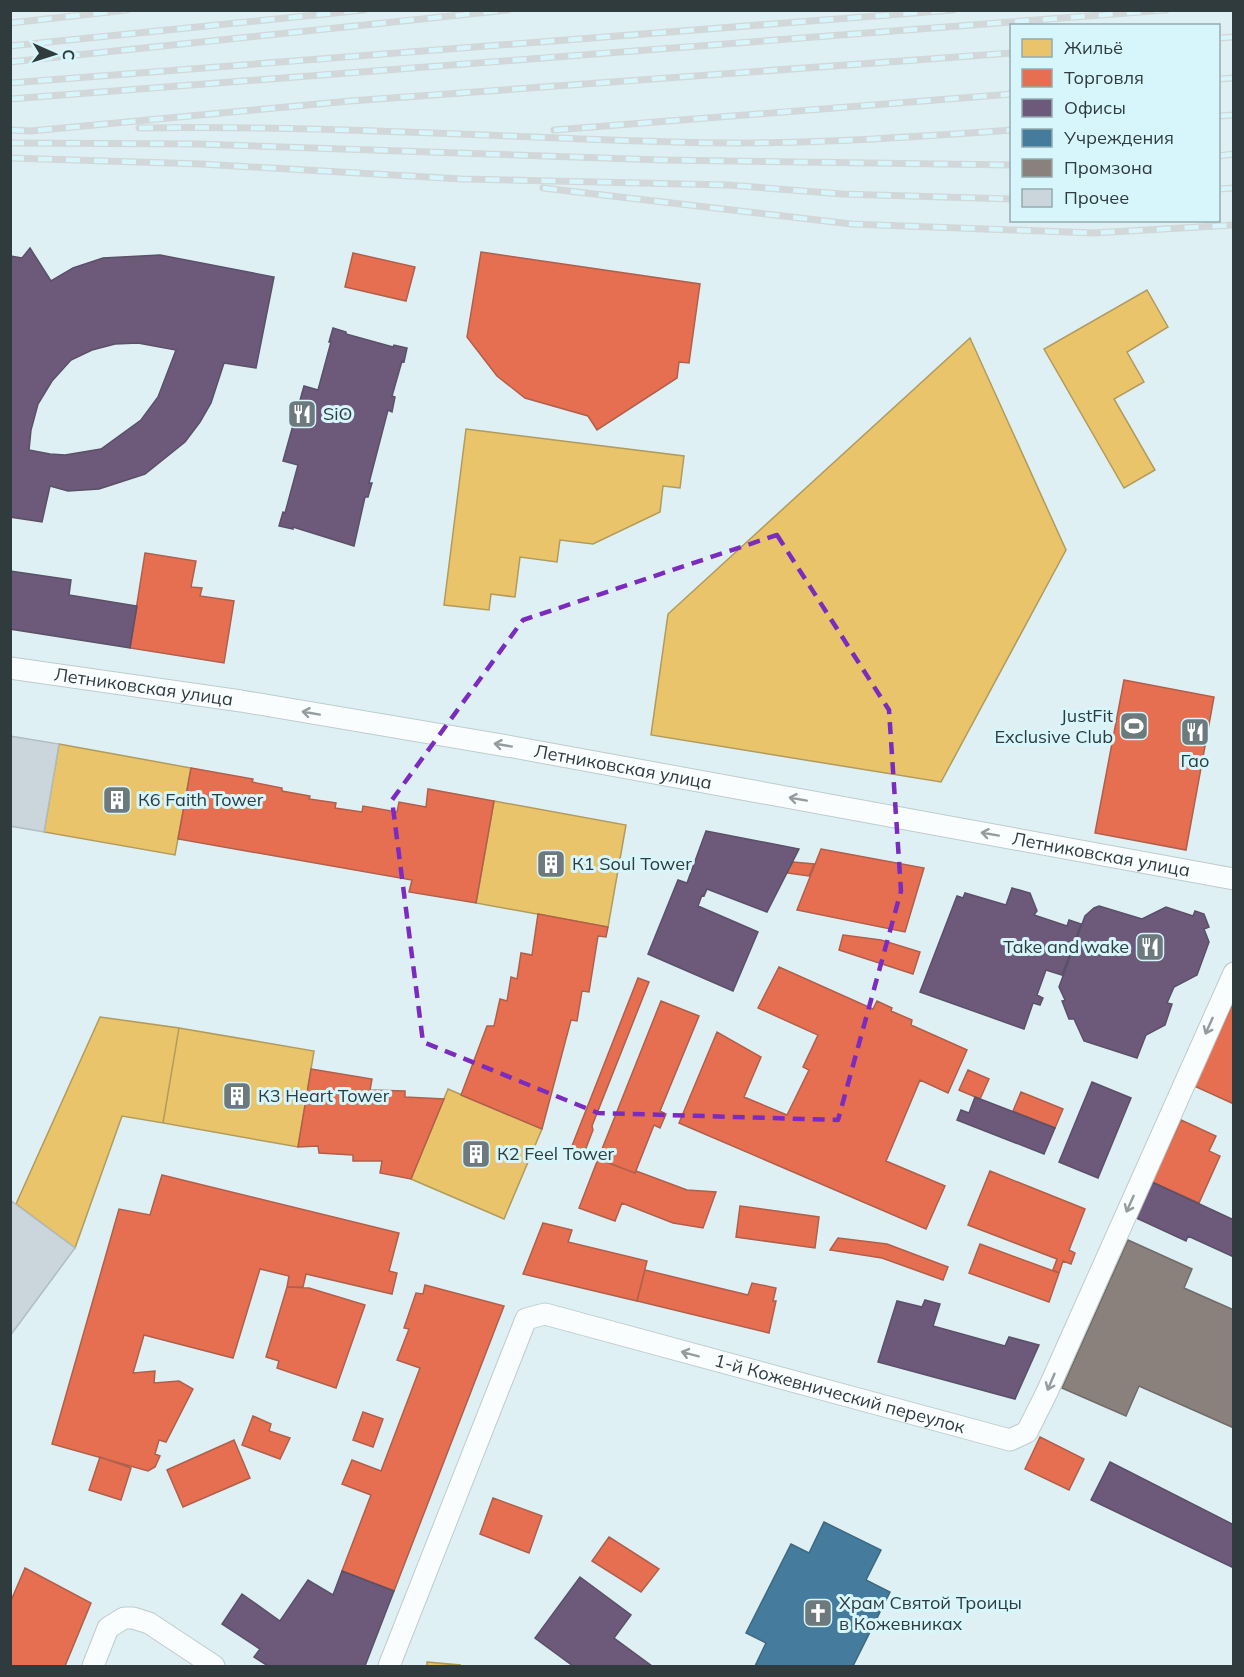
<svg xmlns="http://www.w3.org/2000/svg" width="1244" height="1677" font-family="Mulish,sans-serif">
  <rect width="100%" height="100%" fill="#dff0f4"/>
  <path fill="#e9c46a" stroke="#b19b5c" stroke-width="1.5" d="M1147 290 1168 327 1127 352 1144 382 1114 399 1155 470 1124 488 1044 349Z
    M970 338 1066 550 941 782 651 735 668 614Z
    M466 429 684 456 680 488 663 486 660 512 593 544 560 540 557 562 520 557 515 597 491 594 489 610 444 605Z
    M59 744 191 768 175 855 44 832Z
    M494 801 626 825 608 927 476 903Z
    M100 1017 179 1028 163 1123 122 1116 75 1248 16 1204Z
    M179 1028 314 1051 298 1147 163 1123Z
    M448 1089 542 1129 504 1219 411 1179Z
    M427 1662 461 1665 427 1666Z"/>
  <path fill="#e76f51" stroke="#b05f4b" stroke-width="1.5" d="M481 252 700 284 689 363 679 362 677 378 597 430 588 416 525 398 497 376 467 337Z
    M353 253 415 267 406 301 345 287Z
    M145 553 196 561 191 587 202 588 200 596 234 601 224 663 130 648Z
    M1124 680 1214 697 1186 850 1095 833Z
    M191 768 253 779 252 782 282 788V791L310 796 309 799 336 803 335 808 362 812 363 806 397 812 399 802 426 807 428 789 494 801 476 903 409 892 412 880 178 839Z
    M821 849 924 868 905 932 797 910Z
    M793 862 814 864 809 876 787 873Z
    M538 914 608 927 606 937 598 936 589 992 582 991 577 1021 571 1020 542 1129 461 1095 487 1026H494L500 999 507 1001 511 977 517 979 521 953 532 955Z
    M843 935 881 940 920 952 913 974 839 950Z
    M779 967 873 1009 877 1001 892 1008 891 1011 912 1020 911 1025 967 1050 948 1093 920 1080 886 1161 945 1186 926 1229 679 1123 717 1032 761 1057 744 1097 787 1115 809 1070 803 1067 818 1035 758 1008Z
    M638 978 649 982 592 1126 593 1130 581 1161 568 1156Z
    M661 1001 699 1016 660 1111 666 1114 660 1128 654 1125 635 1173 598 1159Z
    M1234 1001V1104L1194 1086Z
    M311 1069 372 1079 370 1090 405 1091V1097L444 1099 411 1179 380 1173 382 1161H353V1155L319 1153 318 1146 298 1147Z
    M968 1070 989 1079 980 1099 959 1090Z
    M1021 1092 1063 1109 1055 1128 1013 1111Z
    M1181 1120 1216 1136 1209 1151 1220 1156 1199 1203 1152 1182Z
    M598 1159 635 1173 636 1171 687 1190 716 1192 703 1228 673 1223 622 1203 615 1221 579 1208Z
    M990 1171 1085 1209 1069 1250 1075 1253 1071 1264 1063 1261 1059 1273 1053 1270 1057 1259 968 1225Z
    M162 1175 399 1233 389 1271 397 1273 392 1294 306 1274 303 1287H287L289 1276 260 1269 233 1358 144 1335 133 1373 155 1371 154 1383 179 1381 193 1389 166 1442 159 1440 155 1454 160 1456 155 1467 148 1471 52 1444 119 1209 150 1215Z
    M740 1206 819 1217 815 1248 736 1237Z
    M543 1223 572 1230 568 1242 647 1261 637 1301 523 1274Z
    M838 1238 887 1244 948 1267 943 1280 882 1258 830 1250Z
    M980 1244 1059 1273 1049 1302 969 1273Z
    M645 1270 748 1295 752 1283 776 1288 773 1301H776L769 1333 637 1301Z
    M425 1285 504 1306 394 1591 342 1571 371 1495 342 1484 352 1460 381 1471 420 1368 397 1360 409 1329 404 1328 416 1293 423 1294Z
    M287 1287 309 1288 365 1305 336 1388 277 1368 279 1361 266 1357Z
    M363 1412 383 1419 373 1447 353 1440Z
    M253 1416 271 1424 269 1431 290 1438 280 1459 242 1445Z
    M1040 1437 1084 1459 1069 1490 1025 1469Z
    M234 1440 250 1478 183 1507 167 1470Z
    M100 1457 131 1468 121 1500 89 1490Z
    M493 1498 542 1516 529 1553 480 1534Z
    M609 1537 659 1569 641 1592 592 1561Z
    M25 1568 91 1603 65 1666H10V1603Z"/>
  <path fill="#6d597a" stroke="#5a5068" stroke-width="1.5" fill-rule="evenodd" d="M30 248 51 281 73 268 103 258 160 255 274 277 256 368 224 363 211 403 200 422 185 442 145 474 99 489 68 491 50 486 42 522 10 517V256L22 258ZM138 343 176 350 158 397 141 420 101 449 65 455 50 454 29 450 31 430 38 404 52 381 71 360 92 350 115 344Z
    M333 328 346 332V334L393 347 394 345 407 348 404 362 402 361 392 396 395 397 392 412 388 410 369 483H372L368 497H365L354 546 293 527V529L279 526 283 512 285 513 298 465 283 461 304 386 318 390 331 342H329Z
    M10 571 71 580 69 595 137 606 130 648 10 629Z
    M706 831 799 849 767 912 707 889 704 896 702 895 698 906 758 932 733 991 648 954 678 880 687 883Z
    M1012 888 1030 893 1037 911 1034 915 1067 926 1069 920 1081 924 1062 975 1046 970 1037 995 1043 998 1040 1005 1033 1003 1024 1029 920 992 957 896 963 898 965 893 1006 905Z
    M1099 906 1142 919 1166 907 1193 916 1195 911 1204 914 1209 927 1204 929 1209 942 1197 975 1174 987 1167 1003 1172 1004 1165 1025 1146 1035 1137 1058 1084 1041 1074 1019H1069L1062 1001 1065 1000 1059 987 1085 916 1094 908Z
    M1092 1082 1131 1098 1098 1178 1059 1162Z
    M975 1097 1055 1128 1044 1154 957 1120 961 1110 969 1113Z
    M1152 1182 1234 1220V1257L1188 1236 1186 1241 1136 1218Z
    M925 1300 940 1304 933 1326 1005 1346 1009 1337 1039 1345 1015 1399 878 1362 897 1301 922 1307Z
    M1110 1462 1234 1525V1568L1091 1500Z
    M342 1571 394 1591 365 1666H268L254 1657 260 1649 222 1624 242 1594 280 1621 308 1580 333 1595Z
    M580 1577 631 1615 614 1638 652 1666H573L535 1638Z"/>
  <path fill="#457b9d" stroke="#3e6880" stroke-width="1.5" d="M824 1522 881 1550 866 1580 890 1592 853 1666H755L766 1643 746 1633 791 1544 809 1553Z"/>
  <path fill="#8a817c" stroke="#6f6c69" stroke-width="1.5" d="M1128 1240 1192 1269 1184 1288 1234 1310V1428L1139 1386 1126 1416 1062 1388Z"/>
  <path fill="#cad6db" stroke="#b1bdc2" stroke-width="1.5" d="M10 736 59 744 44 832 10 826Z
    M10 1200 75 1248 10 1336Z"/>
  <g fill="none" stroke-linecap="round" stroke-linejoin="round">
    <g stroke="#becbcd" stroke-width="23">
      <g id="street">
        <path id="s1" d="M10 668 241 701 513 747 1234 879"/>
        <path d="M93 1666 108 1628 124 1618H133L149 1623 214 1666"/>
        <path id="s2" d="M389 1666 526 1319 545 1314 1010 1440 1027 1432 1047 1392 1234 973"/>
      </g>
    </g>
    <use href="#street" stroke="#fafdfd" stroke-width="21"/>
    <g stroke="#d2d7d9" stroke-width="7">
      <path id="rail" d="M10 23 127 10
        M1218 38 1234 37
        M10 46 364 10
        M10 62 508 10
        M1218 79 1234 78
        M10 83 953 10
        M10 99 1166 10
        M1218 116 1234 115
        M139 128C318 125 495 137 673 142 786 146 899 138 1012 130
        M10 130 31 131 350 101 1012 53
        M554 130 1012 94
        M10 143 198 144 661 160 1012 165
        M1218 156 1234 154
        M10 158 201 164 462 179 728 185 842 194 1012 199
        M543 188 851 224 1094 233 1234 225
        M1218 189 1234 188"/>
    </g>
    <use href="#rail" stroke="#d7f6fc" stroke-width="4.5" stroke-dasharray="14" stroke-linecap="butt"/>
  </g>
  <defs><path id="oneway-shaft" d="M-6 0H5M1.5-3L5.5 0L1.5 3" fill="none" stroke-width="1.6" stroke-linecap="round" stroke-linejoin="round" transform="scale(1.5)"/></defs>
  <g stroke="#949c9d">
    <use href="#oneway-shaft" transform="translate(311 713) rotate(-170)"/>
    <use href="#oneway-shaft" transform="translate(503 745) rotate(-170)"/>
    <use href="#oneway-shaft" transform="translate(798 799) rotate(-170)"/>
    <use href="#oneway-shaft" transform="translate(990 834) rotate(-170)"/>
    <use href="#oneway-shaft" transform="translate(1209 1026) rotate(114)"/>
    <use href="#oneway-shaft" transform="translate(1130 1204) rotate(114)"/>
    <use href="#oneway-shaft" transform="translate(690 1354) rotate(-165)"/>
    <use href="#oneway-shaft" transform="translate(1051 1382) rotate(113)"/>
  </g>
  <path fill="none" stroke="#7b2cbf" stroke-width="4.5" stroke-dasharray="12 8" stroke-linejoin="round" d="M777 535 889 710 901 891 838 1120 598 1113 423 1042 392 800 523 620Z"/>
  <defs>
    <g id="restaurant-square" transform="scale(1.5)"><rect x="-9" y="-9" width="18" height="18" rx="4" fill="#6d7a7d" stroke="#d7f6fc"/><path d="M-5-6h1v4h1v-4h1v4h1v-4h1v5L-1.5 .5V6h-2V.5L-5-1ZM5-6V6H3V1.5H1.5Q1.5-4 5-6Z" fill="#fff"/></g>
    <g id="stadium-square" transform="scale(1.5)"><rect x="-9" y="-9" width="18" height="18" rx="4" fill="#6d7a7d" stroke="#d7f6fc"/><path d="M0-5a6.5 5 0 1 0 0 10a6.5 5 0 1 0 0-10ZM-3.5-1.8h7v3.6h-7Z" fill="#fff"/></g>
    <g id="building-square" transform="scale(1.5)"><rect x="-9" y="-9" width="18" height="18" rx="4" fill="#6d7a7d" stroke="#d7f6fc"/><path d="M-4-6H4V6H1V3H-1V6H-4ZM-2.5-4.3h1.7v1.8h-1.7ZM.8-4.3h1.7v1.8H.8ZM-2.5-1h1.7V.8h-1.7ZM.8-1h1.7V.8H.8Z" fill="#fff"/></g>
    <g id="church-square" transform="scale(1.5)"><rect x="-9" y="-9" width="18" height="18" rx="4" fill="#6d7a7d" stroke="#d7f6fc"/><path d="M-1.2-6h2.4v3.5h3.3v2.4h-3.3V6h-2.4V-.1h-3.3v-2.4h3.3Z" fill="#fff"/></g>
  </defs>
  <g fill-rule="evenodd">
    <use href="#restaurant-square" x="302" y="414"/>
    <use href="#stadium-square" x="1134" y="726"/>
    <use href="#restaurant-square" x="1195" y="732"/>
    <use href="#building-square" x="117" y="800"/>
    <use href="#building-square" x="551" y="864"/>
    <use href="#restaurant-square" x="1150" y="947"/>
    <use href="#building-square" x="237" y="1096"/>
    <use href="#building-square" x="476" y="1154"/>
    <use href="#church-square" x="818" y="1613"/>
  </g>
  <g text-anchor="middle" stroke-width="6" stroke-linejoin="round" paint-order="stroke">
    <g font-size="18" fill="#2f3b3d" stroke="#d7f6fc" text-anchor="start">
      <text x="323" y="420">SiO</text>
      <text x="1113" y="722" text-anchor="end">JustFit<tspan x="1113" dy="21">Exclusive Club</tspan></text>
      <text x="1195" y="767" text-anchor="middle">Гао</text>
      <text x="138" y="806">К6 Faith Tower</text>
      <text x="572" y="870">К1 Soul Tower</text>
      <text x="1129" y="953" text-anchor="end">Take and wake</text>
      <text x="258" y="1102">К3 Heart Tower</text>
      <text x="497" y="1160">К2 Feel Tower</text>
      <text x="839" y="1609">Храм Святой Троицы<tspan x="839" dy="21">в Кожевниках</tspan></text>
    </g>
    <g font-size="18" fill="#2f3b3d" stroke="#d7f6fc">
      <text dy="6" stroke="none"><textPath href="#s1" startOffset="135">Летниковская улица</textPath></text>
      <text dy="6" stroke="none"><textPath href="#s1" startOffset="621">Летниковская улица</textPath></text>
      <text dy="6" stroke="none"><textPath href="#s1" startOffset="1107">Летниковская улица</textPath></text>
      <text dy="6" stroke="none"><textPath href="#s2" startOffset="698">1-й Кожевнический переулок</textPath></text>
    </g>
  </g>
  <rect width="1244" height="1677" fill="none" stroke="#2f3b3d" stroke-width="24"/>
  <rect x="1010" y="24" width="210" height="198" fill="#d7f6fc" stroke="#94abb0" stroke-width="1.5"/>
  <rect x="1022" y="39" width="30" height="18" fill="#e9c46a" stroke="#94abb0" stroke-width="1.5"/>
  <text x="1064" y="54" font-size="18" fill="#2f3b3d">Жильё</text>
  <rect x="1022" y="69" width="30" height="18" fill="#e76f51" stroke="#94abb0" stroke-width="1.5"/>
  <text x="1064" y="84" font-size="18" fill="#2f3b3d">Торговля</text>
  <rect x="1022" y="99" width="30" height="18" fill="#6d597a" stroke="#94abb0" stroke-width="1.5"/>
  <text x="1064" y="114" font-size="18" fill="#2f3b3d">Офисы</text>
  <rect x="1022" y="129" width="30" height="18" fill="#457b9d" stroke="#94abb0" stroke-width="1.5"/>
  <text x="1064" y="144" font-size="18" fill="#2f3b3d">Учреждения</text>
  <rect x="1022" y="159" width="30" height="18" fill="#8a817c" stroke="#94abb0" stroke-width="1.5"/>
  <text x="1064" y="174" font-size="18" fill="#2f3b3d">Промзона</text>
  <rect x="1022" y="189" width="30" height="18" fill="#cad6db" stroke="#94abb0" stroke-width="1.5"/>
  <text x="1064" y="204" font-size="18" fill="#2f3b3d">Прочее</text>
  <g transform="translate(54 54) rotate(93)" stroke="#d7f6fc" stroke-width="4.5" paint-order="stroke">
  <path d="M0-4.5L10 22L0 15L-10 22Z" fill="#2f3b3d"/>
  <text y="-9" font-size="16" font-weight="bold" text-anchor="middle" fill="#2f3b3d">С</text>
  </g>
</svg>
